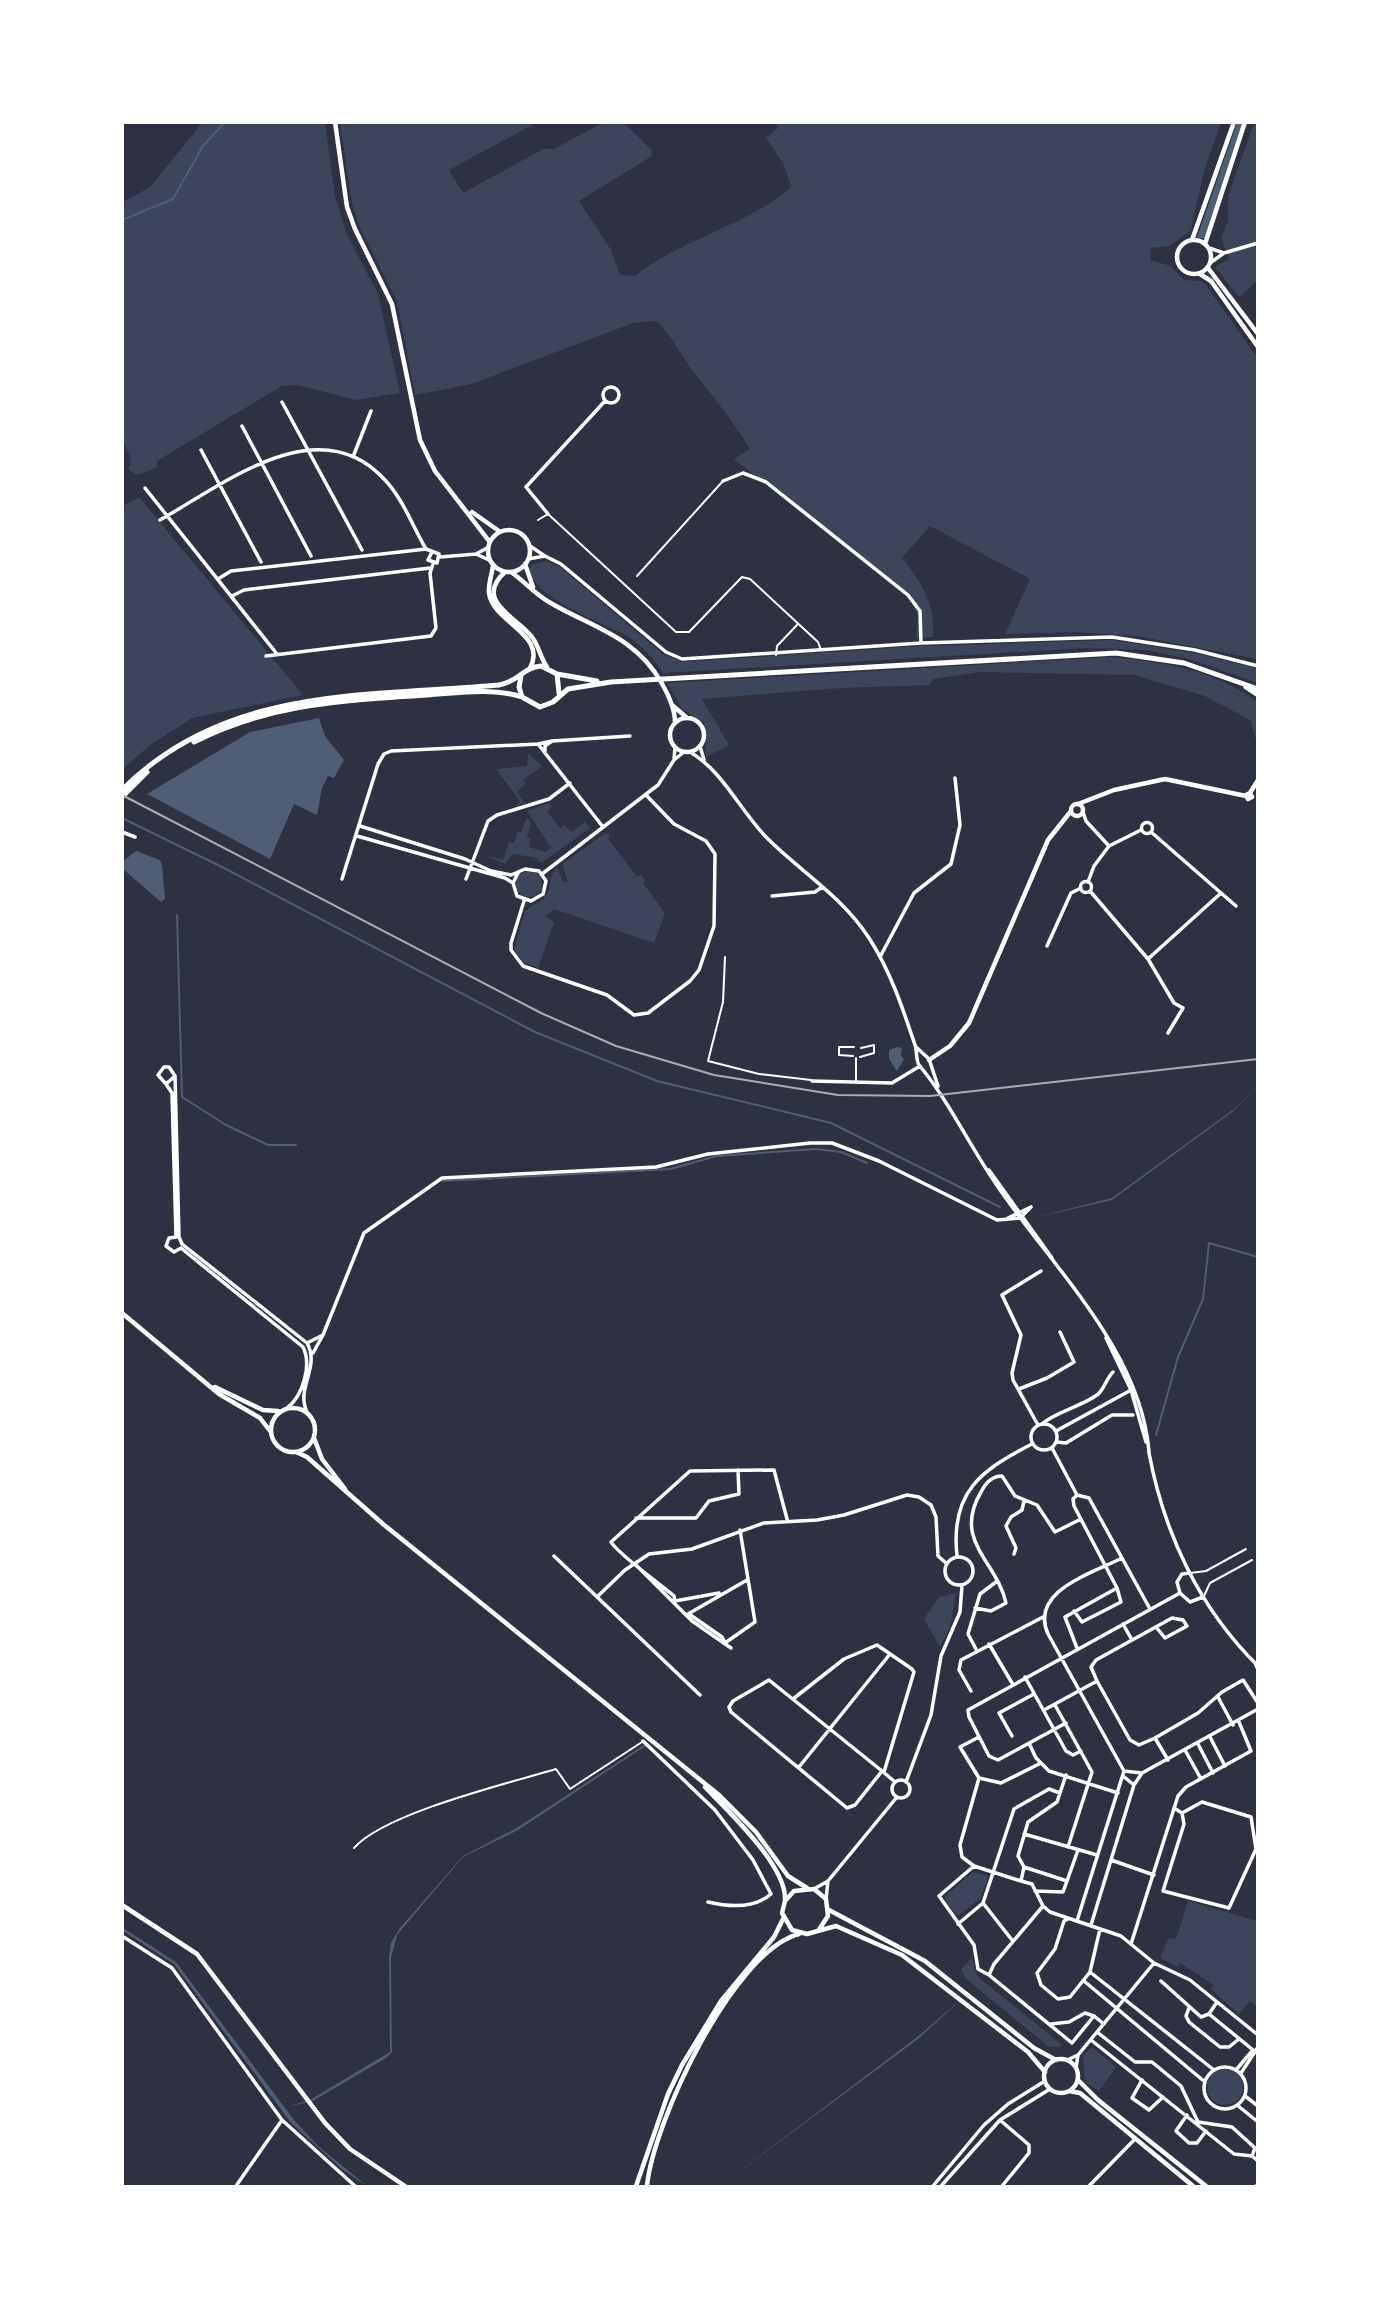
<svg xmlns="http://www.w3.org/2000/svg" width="1380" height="2309" font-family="Figtree,sans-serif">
  <rect width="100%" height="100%" fill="#2d3142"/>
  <path fill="#3c4559" d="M202 123H325L335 196 346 232 378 294 400 393 356 400 298 385 282 386 157 461V467L137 475 129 470 131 458 123 441V202L150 187Z
    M340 123H536L449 170 463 193 543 149H554L602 123H624L651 149 652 156 579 201 611 250 620 275 635 276C678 240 749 225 791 187L783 163 766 138 778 128 774 123H1221L1204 171 1191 230 1170 246 1151 248 1150 260 1171 266 1184 280 1201 281 1206 285 1257 357V659L1137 636 1075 632 1005 634 1030 579 930 526 902 558C921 582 936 604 933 637L916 638 918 615 910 600 734 459 750 449C733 422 715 398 695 374 681 356 673 337 657 321L633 323 472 384 415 395 397 301 359 226 352 204Z
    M1254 123H1257V281L1239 297 1215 267 1229 259 1221 237 1228 221V196Z
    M139 497 303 695 192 718 150 745 123 769V506Z
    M547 561 560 567 664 655 682 662 921 646 1112 640 1194 653 1257 668V683L1189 659 1146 650 1087 648 663 673C653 659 644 648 630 638 604 621 528 599 530 565Z
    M1112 657C1162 662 1216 670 1257 702V743L1250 720 1205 696 1134 675 980 672 933 679 930 685 841 688 702 699 729 745 706 757 704 723 682 709 667 683Z
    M528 753 542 766 523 780 525 784 517 792 525 803 515 806 520 801 496 769 527 766Z
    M549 803 552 807 547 811 560 828 565 825 571 832 585 822 590 828 543 862 537 861 538 858 513 854 505 864 483 855 503 860 509 842 514 843 518 831 521 832 527 817 531 823 527 837 531 839 529 847 545 852 551 848 527 811Z
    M605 833 611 835 608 838 637 877 641 875 645 880 643 883 665 913 654 943 554 909 546 916 554 922 538 968 523 962 514 949 525 911C532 904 542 903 547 894 552 884 548 875 557 867L563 882H568L562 864Z
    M516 884a13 13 0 1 1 26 0a13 13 0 1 1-26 0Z
    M956 1593 950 1628 940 1647 924 1619 939 1597Z
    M973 1872 988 1876 981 1898 958 1916 945 1901V1896Z
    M1188 1901 1257 1921V2007L1250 2001 1239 2014 1211 1989 1214 1985 1180 1963 1178 1967 1160 1958 1169 1938 1176 1939Z
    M972 1958 977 1976 1061 2044 1060 2047H1049L965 1978 961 1969Z
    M1092 2047 1116 2067 1099 2091 1085 2082 1083 2055Z
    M1207 2087a18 18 0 1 1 36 0a18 18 0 1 1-36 0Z"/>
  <path fill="#4f5d75" d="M1237 123H1244L1205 239 1197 237Z
    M319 718 325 736 344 760 334 778 328 776 322 788 317 815 294 804 270 859 147 794 250 732Z
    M136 851 160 860 162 865 165 899 161 902 123 869V861Z
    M897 1047 902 1048 901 1055 904 1059 897 1071 889 1059V1050Z
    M1257 1087 1232 1112 1112 1200 1033 1218 1112 1198 1234 1109Z
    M644 1745H653L644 1747 518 1830 463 1857 397 1935 391 1958 392 2052 386 2058 311 2102 289 2106 310 2100 390 2052 389 1957 391 1943 400 1928 463 1856 515 1829Z
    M123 1928 176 1962 294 2120 318 2146 367 2186 343 2170 291 2123 174 1964 123 1931Z
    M963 1998 918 2039 720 2186 916 2038Z"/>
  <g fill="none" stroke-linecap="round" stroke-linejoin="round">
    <path stroke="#4f5d75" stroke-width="2" d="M122 220 173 199 203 146 225 122
      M122 818 224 868 535 1032 657 1081 831 1123 1000 1207
      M177 915 182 1097 226 1125 268 1145H296
      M441 1181 670 1169 717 1156 816 1149 841 1152 867 1163
      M1156 1435 1178 1357 1203 1299 1209 1243 1258 1257"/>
    <path stroke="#fff" stroke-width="2" d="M538 520 548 514 676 632H689L742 577 750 579 818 642 821 650
      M637 576 723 481
      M776 655 777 646 797 625
      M725 957 723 1002 708 1061 759 1074 811 1080
      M853 1056 839 1055V1047H854
      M860 1057 874 1053V1045L861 1048
      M856 1081V1058
      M1190 1573 1206 1571 1246 1549
      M1204 1596 1210 1583 1252 1560
      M1255 1665 1258 1671
      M354 1848C385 1813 506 1784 556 1769L570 1789 642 1742"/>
    <path stroke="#fff" stroke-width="3.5" d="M1209 248 1224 253
      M1210 263 1224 253 1258 243
      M603 395a8 8 0 1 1 16 0a8 8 0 1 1-16 0Z
      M282 402 362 550
      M242 426 311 556
      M201 450 261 562
      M353 457 371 411
      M723 481 743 473 766 482 908 595 920 611 921 643
      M145 488 277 654
      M548 514 526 487 605 401
      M160 520C224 484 319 407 385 480 403 499 413 527 426 549L439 554 437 563 428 560 432 552
      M476 554 489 560
      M545 556 561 564 666 652 682 659 921 643 1112 637 1195 650 1258 666
      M440 557 476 554 487 548
      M528 559 545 556 530 546
      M218 579 231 571 426 549
      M232 596 244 590 430 568
      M266 656 431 636 436 628 430 573 433 564
      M552 741 630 736
      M538 744 552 741 545 746V751
      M700 746 704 760
      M690 752C723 771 741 812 767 838 801 872 843 897 869 938 890 970 903 1009 915 1045 917 1050 916 1061 919 1065 949 1101 969 1145 996 1184 1051 1266 1141 1350 1149 1452
      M674 760 675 747
      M1083 812 1086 821 1109 846 1094 866 1088 882
      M1141.5 828a5.5 5.5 0 1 1 11 0a5.5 5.5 0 1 1-11 0Z
      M360 826 465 859 491 871 511 875 525 869 539 871 546 881 543 894 531 901 517 896 513 883 518 873
      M122 832 135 837
      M1151 832 1236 906
      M357 836 505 878 513 883
      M1109 846 1141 830
      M542 874 658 785 674 760 684 752
      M342 879 378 764 384 754 391 751 538 744 603 827
      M466 879 488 821 497 815 549 799 570 783
      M1080.5 887a5.5 5.5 0 1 1 11 0a5.5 5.5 0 1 1-11 0Z
      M1090 891 1148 959 1174 1003 1183 1008 1168 1033
      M772 896 815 892 822 887
      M524 901 511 943V950L523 966 607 995 634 1015 648 1013 690 981 699 970 714 926 715 854 706 841 674 824 646 795
      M1047 946 1071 893 1081 888
      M880 957 914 893 951 864 960 825 955 778
      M1148 959 1221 893
      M916 1047 929 1059 938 1086
      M175 1076 166 1084 158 1075 164 1067H169L175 1076 179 1237 182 1244 307 1343C321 1368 294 1389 308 1414
      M812 1081 892 1083 920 1066
      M166 1084 172 1093 176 1236
      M989 1170 1052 1258
      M1008 1218 1031 1207
      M177 1237 169 1238 166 1246 174 1252 181 1248
      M181 1248 303 1347C312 1365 303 1396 287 1408
      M323 1335 364 1233 442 1178 656 1167 708 1154 810 1143H832L879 1161 997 1220 1020 1218 1031 1207
      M1106 1338 1131 1390 1146 1442
      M307 1343 323 1335 313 1353
      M1019 1389 1047 1378 1074 1362 1060 1332
      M1043 1423C1058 1411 1080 1407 1097 1395 1104 1390 1106 1379 1113 1372
      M1031 1437a13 13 0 1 1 26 0a13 13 0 1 1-26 0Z
      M1038 1425 1013 1380 1012 1373 1021 1335 1002 1295 1041 1271
      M1056 1431 1133 1389
      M1057 1442 1066 1443 1112 1415H1133
      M1052 1448 1077 1495 1073 1499 1074 1506 1117 1588 1065 1617 1077 1648
      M1149 1453C1164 1533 1199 1608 1258 1666
      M1077 1495 1089 1498 1150 1609
      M636 1518H696L709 1501 739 1494 738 1470
      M1014 1554 1016 1548 1006 1526 1011 1517 1022 1510 1024 1501
      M554 1556 700 1695
      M957 1556C950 1492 981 1470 1032 1444
      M945 1571a14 14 0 1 1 28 0a14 14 0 1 1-28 0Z
      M1122 1558C1091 1574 1029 1591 1048 1634L1124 1771
      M636 1565 692 1621 731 1648
      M1190 1573 1182 1574 1177 1582 1180 1593 1190 1602 1203 1597
      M597 1597 625 1570 649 1554 692 1549 764 1523 817 1520 844 1515 907 1495 919 1497 931 1505 936 1517 938 1556 946 1563
      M675 1601 674 1596C660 1584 617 1553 611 1542L690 1471 774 1470 787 1519
      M675 1601 719 1593
      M975 1608 991 1611 1006 1603C997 1561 952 1541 981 1492 985 1484 992 1476 1002 1476L1015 1496 1037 1505 1055 1532 1081 1519
      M1074 1611 1082 1622 1121 1602 1117 1588
      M688 1614 747 1580
      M689 1614 722 1637 725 1643
      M1123 1624 1132 1640
      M725 1643 755 1622 740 1530
      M989 1644 1012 1683
      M977 1651 968 1634 980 1594 996 1582
      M1025 1677 1066 1751 1073 1755 1081 1751
      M1097 1681 1130 1740 1139 1745 1155 1738 1168 1760
      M971 1691 959 1670 961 1660 1043 1617
      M1218 1697 1233 1725
      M793 1699 844 1659 877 1645 912 1669 914 1672 884 1772
      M1055 1705 1092 1772 1068 1847
      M1044 1710 1097 1681 1091 1667 1096 1660 1172 1618 1183 1620 1187 1626 1165 1638 1156 1627
      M1066 1723 998 1760 989 1756 969 1717 968 1710 1180 1593
      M1012 1736 999 1713 1034 1694
      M979 1737 960 1747 979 1778 1001 1783 1041 1763
      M1210 1737 1225 1766
      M1155 1738 1198 1713 1222 1692 1243 1680 1258 1703
      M643 1741 715 1810 753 1860 771 1894C754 1909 729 1907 708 1902
      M1029 1743 1036 1758 1049 1771 1118 1793
      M1198 1744 1213 1773
      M1185 1750 1201 1779
      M799 1767 890 1654
      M882 1771 855 1805 847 1808 731 1712 729 1707 733 1701 769 1680 882 1771 895 1782
      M1124 1771 1142 1773
      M1066 1775 1057 1802 1028 1822 1018 1856 1024 1867 1021 1881 1032 1884 1043 1906 1050 1912 1121 1936 1154 1963 1190 1980 1258 2035
      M1123 1776 1134 1785
      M979 1778 960 1845 962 1857 974 1866 1021 1881
      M892 1789a9 9 0 1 1 18 0a9 9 0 1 1-18 0Z
      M906 1782 931 1715 941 1656 960 1612 962 1585
      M1174 1808 1182 1813 1184 1824 1163 1891 1229 1908 1256 1849 1251 1817 1202 1802 1182 1813
      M1024 1834 1097 1855
      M1111 1860 1154 1875
      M974 1866 939 1896 974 1945 978 1969 989 1975
      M1024 1867 1067 1881 1078 1850
      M828 1881 897 1797
      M814 1889 828 1881 826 1899
      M1035 1891 1063 1892 1067 1881
      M983 1903 1012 1940
      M1043 1906 994 1964 989 1975 1072 2043 1094 2016 1104 2024
      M1068 1919 1064 1921 1055 1949 1037 1973 1041 1985 1058 1999 1070 1997 1090 1972 1100 1929
      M1077 1921 1124 1771
      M958 1924 983 1903 1014 1809 1049 1789 1060 1793
      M1091 1925 1134 1785 1142 1773 1258 1709
      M122 1936 172 1968 282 2120 355 2186
      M1131 1944 1178 1796 1186 1787 1251 1751 1239 1722
      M1090 1972 1214 2070
      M1084 1981 1205 2082
      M1161 1981 1201 2017 1209 2014 1217 2002
      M1189 2008 1186 2016 1189 2022 1220 2047H1229L1239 2039
      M1209 2014 1258 2054
      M1051 2024 1069 2022 1085 2013 1094 2016
      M1097 2032 1135 2062H1152L1181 2086 1198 2122 1232 2127 1255 2148 1252 2156 1258 2161
      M1091 2040 1234 2154 1252 2156
      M1067 2060 1078 2055 1154 1963
      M1204 2088a21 21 0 1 1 42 0a21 21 0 1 1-42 0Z
      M1076 2068 1078 2055
      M1236 2070 1252 2051
      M1241 2073 1258 2047
      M1142 2080 1132 2098 1149 2110 1163 2097
      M1245 2096 1258 2106
      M1237 2105 1258 2122
      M1187 2115 1176 2131 1189 2143H1197L1206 2131
      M1000 2120 1029 2145V2153L1002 2186
      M236 2186 282 2120
      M933 2186 984 2125 1008 2104 1045 2081
      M941 2186 1000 2120 1050 2089
      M1089 2186 1134 2140
      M1256 2186 1258 2185"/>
    <path stroke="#fff" stroke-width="4.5" d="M335 122 347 207 355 229 392 304 420 440 435 471 489 541
      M1177 257a17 17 0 1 1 34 0a17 17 0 1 1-34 0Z
      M1192 240 1234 122
      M1205 244 1245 122
      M1208 268 1258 334
      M1200 274 1211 281 1258 347
      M472 512 499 531
      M488 551a21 21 0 1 1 42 0a21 21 0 1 1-42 0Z
      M525 564 533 587
      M493 566C492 574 488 584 489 593 493 623 548 634 530 668
      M505 572C473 601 517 617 532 637 539 646 540 657 547 667
      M511 572C524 581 535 594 549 602 591 627 635 636 661 682 668 694 675 708 675 722
      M672 705 686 717
      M670 735a17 17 0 1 1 34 0a17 17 0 1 1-34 0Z
      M1250 793 1252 797 1248 799 1246 795Z
      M1250 793 1258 780
      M1071 810a6 6 0 1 1 12 0a6 6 0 1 1-12 0Z
      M1078 804 1114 790 1165 779 1246 796
      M929 1060 950 1046 969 1023 1048 840 1071 811"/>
    <path stroke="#fff" stroke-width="4.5" d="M122 1313 219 1394 260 1418 270 1431
      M215 1387 263 1410 278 1411
      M271 1430a22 22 0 1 1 44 0a22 22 0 1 1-44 0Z
      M314 1438 322 1459 345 1489
      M296 1452 307 1457 383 1524 719 1795 756 1832 788 1876 807 1888
      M705 1787C728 1811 787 1866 785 1900
      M122 1905 197 1954 325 2123 350 2149 405 2186
      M829 1910 925 1961 1034 2048 1056 2060
      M818 1931 828 1916 826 1899 814 1889 794 1891 785 1901 782 1913 792 1930 807 1934 836 1926 902 1955 1028 2052 1045 2072
      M1044 2076a17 17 0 1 1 34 0a17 17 0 1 1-34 0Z
      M1078 2080 1098 2100 1206 2186
      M1069 2091 1080 2093 1193 2186
      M636 2186 668 2094 682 2065 721 2001 774 1937 783 1919
      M647 2186C653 2123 733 1951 799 1934"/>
    <path stroke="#fff" stroke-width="5" d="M557 674 597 681
      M521 676 519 687 522 697 540 707 553 702 568 689 611 682 1116 653 1184 663 1258 689
      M1246 687 1258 695
      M194 742C271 703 342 701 427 695 457 693 492 687 522 697
      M122 790C225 686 364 697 499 685 516 683 524 667 541 666L557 674 559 693
      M122 797 147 772"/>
    <path stroke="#abadb3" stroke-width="2" d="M122 795 541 1013 616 1046 714 1075 838 1095 930 1096 1258 1059"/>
  </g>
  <rect width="1380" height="2309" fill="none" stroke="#ffffff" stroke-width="248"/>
</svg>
